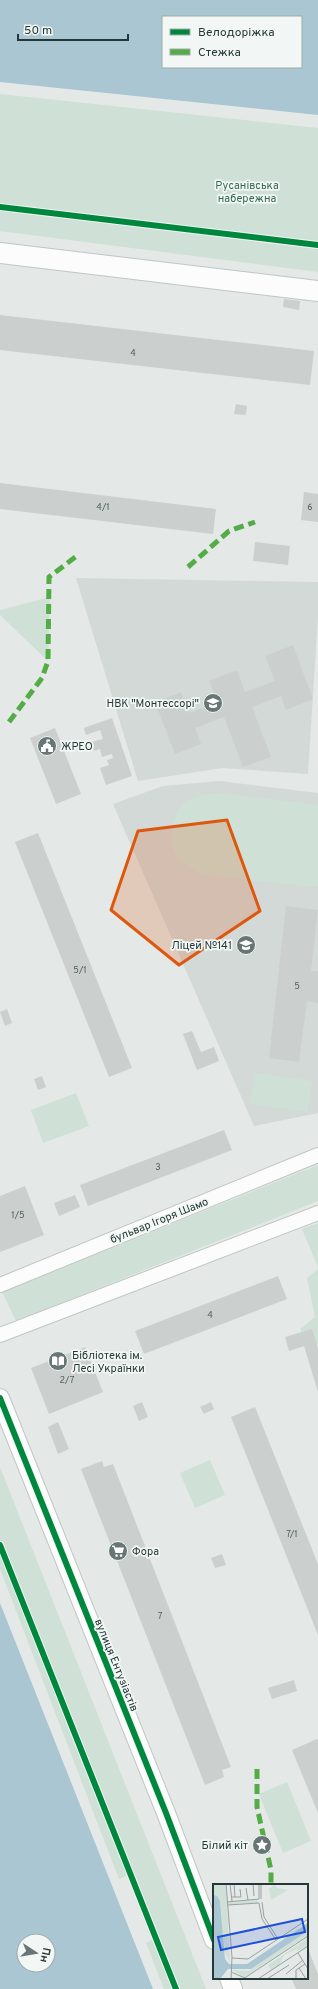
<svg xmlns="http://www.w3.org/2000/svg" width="318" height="1989" font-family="Overpass,sans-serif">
  <rect width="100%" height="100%" fill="#e4e8e7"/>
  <path fill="#d2d9d7" d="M76 578 318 582V616L308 774 222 768 138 781Z
    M219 781 318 793V1113L254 1126 113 804 163 786Z"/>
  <path fill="#cfe0d6" d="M0 94 318 128V272L0 231Z
    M50 597 48 661 0 615V610Z
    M219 793 318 805V886L311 887 202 874C192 869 179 863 174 852 168 836 172 811 187 801 197 795 208 794 219 793Z
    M255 1073 312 1081 308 1112 250 1104Z
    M76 1093 89 1126 43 1143 31 1110Z
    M318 1165V1201L16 1321 2 1292Z
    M318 1223V1267L302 1229Z
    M318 1269V1344L308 1347 300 1329 315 1317 307 1278Z
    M210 1460 225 1495 195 1508 180 1473Z
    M0 1467 206 1989H164L146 1943 153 1939 128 1875 119 1879 0 1569Z
    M287 1782 311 1841 283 1853 259 1794Z"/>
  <path fill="#a9c6d2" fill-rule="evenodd" d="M0 0H318V115L0 82ZM163 17H301V67H163Z
    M0 1603 153 1989H0ZM24 1941H48V1965H24Z"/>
  <path fill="#cbd0ce" d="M284 299 300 301 299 310 283 307Z
    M0 315 314 351 310 385 0 350Z
    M236 404 247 406 246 415 234 414Z
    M0 483 216 509 213 534 0 509Z
    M304 492 318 494V522L301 520Z
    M255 542 290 546 288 565 253 561Z
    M293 645 313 699 286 710 281 696 252 707 271 757 243 767 224 717 195 728 201 744 175 754 155 702 181 692 189 713 217 702 209 681 237 670 245 692 275 681 265 656Z
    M112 718 132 776 106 785 100 768 109 765 107 760 113 758 112 754 102 757 100 749 94 751 91 742 103 739 100 730 86 735 84 728Z
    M55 728 81 794 56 804 30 738Z
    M38 833 132 1068 109 1077 15 842Z
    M286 906 318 910 311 971H318V1003L307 1001 299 1062 269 1058Z
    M7 1009 12 1023 5 1026 0 1012Z
    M192 1031 201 1052 214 1047 219 1061 197 1070 183 1034Z
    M42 1076 46 1087 38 1090 34 1079Z
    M224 1130 232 1150 88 1206 80 1185Z
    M25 1186 44 1235 0 1252V1196Z
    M75 1195 80 1207 59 1216 54 1203Z
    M278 1276 287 1299 144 1354 135 1331Z
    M312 1329 318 1348V1392L304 1346 289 1351 285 1337Z
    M85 1347 103 1392 49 1414 31 1368Z
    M142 1402 148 1417 139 1421 133 1406Z
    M211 1402 214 1409 204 1414 200 1407Z
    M255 1407 318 1564V1635L231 1417Z
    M58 1422 69 1449 58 1454 48 1427Z
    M102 1461 104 1467 113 1464 231 1767 222 1770 224 1777 205 1785 81 1469Z
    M222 1554 226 1565 215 1568 211 1558Z
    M294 1680 297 1691 272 1699 268 1688Z
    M317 1739 318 1741V1813L292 1750Z
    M307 1946 318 1974V1989H296L291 1978H307Z"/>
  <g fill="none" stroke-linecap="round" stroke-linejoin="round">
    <g stroke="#c1c5c4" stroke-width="16">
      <path id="minor" d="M0 1285 318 1155
        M0 1335 318 1213"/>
    </g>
    <g stroke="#c1c5c4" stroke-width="20">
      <path id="tertiary" d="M0 1398 166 1813 214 1940
        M229 1978 233 1989"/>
    </g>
    <g stroke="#c0c6c4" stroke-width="22">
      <path id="secondary" d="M0 253 318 291"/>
    </g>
    <use href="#minor" stroke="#fbfcfb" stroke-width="14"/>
    <use href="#tertiary" stroke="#fbfcfb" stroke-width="18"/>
    <use href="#secondary" stroke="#fbfcfb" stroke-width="20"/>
    <path stroke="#53ac45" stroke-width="5" stroke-dasharray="10 5" stroke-linecap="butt" d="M188 567 229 531 255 522
      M9 722 42 678 48 661 49 577 78 555
      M257 1769V1807L271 1870V1885"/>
    <g stroke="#f2f7f5" stroke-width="8">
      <path id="cycleway" d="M0 207 318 245
        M0 1398 166 1813 214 1940
        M0 1545 176 1989"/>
    </g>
    <use href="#cycleway" stroke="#00873e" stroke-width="6"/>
  </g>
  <path fill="#de570e" fill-opacity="0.2" stroke="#de570e" stroke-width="3" stroke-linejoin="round" d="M227 820 260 911 179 965 111 910 138 831Z"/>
  <defs>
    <g id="school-disc" transform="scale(1)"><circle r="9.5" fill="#677675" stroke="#f2f7f5"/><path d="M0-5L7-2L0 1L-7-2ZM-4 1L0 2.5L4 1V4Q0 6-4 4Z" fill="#fff"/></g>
    <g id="civic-disc" transform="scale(1)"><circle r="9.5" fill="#677675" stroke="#f2f7f5"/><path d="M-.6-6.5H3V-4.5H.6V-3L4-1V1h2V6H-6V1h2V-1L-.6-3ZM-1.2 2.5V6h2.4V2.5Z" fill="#fff"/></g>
    <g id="library-disc" transform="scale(1)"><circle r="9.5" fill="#677675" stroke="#f2f7f5"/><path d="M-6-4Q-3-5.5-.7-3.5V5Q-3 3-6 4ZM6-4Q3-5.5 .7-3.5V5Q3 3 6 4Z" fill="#fff"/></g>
    <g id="supermarket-disc" transform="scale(1)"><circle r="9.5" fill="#677675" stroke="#f2f7f5"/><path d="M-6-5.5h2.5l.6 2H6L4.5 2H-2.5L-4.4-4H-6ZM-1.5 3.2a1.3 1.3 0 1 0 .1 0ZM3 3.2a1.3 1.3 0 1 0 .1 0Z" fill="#fff"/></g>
    <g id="sight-disc" transform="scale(1)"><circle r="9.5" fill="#677675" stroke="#f2f7f5"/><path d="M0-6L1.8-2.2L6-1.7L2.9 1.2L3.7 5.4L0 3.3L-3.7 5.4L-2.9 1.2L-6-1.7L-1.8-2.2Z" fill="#fff"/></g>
  </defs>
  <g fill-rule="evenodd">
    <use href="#school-disc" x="213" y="703"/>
    <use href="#civic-disc" x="47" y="746"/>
    <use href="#school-disc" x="246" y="945"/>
    <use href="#library-disc" x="58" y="1361"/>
    <use href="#supermarket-disc" x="118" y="1551"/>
    <use href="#sight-disc" x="262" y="1845"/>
  </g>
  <g text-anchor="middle" stroke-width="3.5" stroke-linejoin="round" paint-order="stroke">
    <g font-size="9" fill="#4e605e">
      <text x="133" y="356">4</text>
      <text x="103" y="510">4/1</text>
      <text x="310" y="510">6</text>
      <text x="80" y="973">5/1</text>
      <text x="297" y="989">5</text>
      <text x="158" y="1170">3</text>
      <text x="18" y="1218">1/5</text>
      <text x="210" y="1318">4</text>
      <text x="67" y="1383">2/7</text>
      <text x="292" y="1537">7/1</text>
      <text x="160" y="1619">7</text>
    </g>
    <g font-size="11" fill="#336b51" stroke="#f2f7f5">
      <text x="247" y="189">Русанівська<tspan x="247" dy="13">набережна</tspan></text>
    </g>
    <g font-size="11" fill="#243937" stroke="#f2f7f5" text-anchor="end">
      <text x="199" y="707">НВК "Монтессорі"</text>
      <text x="61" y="750" text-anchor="start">ЖРЕО</text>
      <text x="232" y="949">Ліцей №141</text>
      <text x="72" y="1359" text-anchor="start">Бібліотека ім.<tspan x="72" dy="13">Лесі Українки</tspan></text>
      <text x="132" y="1555" text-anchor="start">Фора</text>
      <text x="248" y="1849">Білий кіт</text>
    </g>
    <g font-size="11" fill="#243937" stroke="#f2f7f5">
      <text transform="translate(159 1220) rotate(-22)" y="4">бульвар Ігоря Шамо</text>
      <text transform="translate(117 1665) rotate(68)" y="4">вулиця Ентузіастів</text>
    </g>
  </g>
  <g transform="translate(213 1884)">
    <rect width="95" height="95" fill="#e4e8e7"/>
    <path d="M0 0H12L14 18 45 15V19L14 21 17 79 12 68 7 16 0 11ZM62 1 64 4 75 6 58 16 56 5ZM95 47V51L31 93 19 86 36 87ZM95 54V61L85 67 84 65 71 71 67 80 58 86 55 81Z" fill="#cfe0d6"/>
    <path d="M0 11 4 12 7 17 12 75 16 80H34L95 39V47L38 85H15L7 95H0Z" fill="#a9c6d2"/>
    <path fill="none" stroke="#97a2a1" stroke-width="1" d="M13 0 19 73 18 95M17 0 19 17M21 0 22 13M40 0 41 12M48 0V15M33 4 35 16M18 13H28L27 5M14 18 46 15V0M49 18 51 33 65 55M46 19 49 35 63 56M15 21 46 19M85 69 95 85M19 74 35 75 95 35M86 84 93 95M18 88 32 94M73 90 90 76M83 94V86L92 80M30 95 95 52M45 95 95 62M54 95 76 81"/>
    <path fill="#1d4ed8" fill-opacity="0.15" stroke="#1d4ed8" stroke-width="2" d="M89 35 92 48 8 66 5 53Z"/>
    <rect width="95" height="95" fill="none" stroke="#243937" stroke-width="2"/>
  </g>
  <rect x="162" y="16" width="140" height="52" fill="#f2f7f5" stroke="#a0aba9"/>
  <rect x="170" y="29" width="20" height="6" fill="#00873e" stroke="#a0aba9"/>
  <text x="198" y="36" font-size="12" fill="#243937">Велодоріжка</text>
  <rect x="170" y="49" width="20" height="6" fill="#53ac45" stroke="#a0aba9"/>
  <text x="198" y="56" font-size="12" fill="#243937">Стежка</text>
  <g transform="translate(36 1953) rotate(102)"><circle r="19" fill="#f2f7f5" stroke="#a0aba9"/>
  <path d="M0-3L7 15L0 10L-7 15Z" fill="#677675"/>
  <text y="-6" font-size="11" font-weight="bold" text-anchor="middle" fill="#243937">Пн</text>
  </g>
  <path d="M18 34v6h110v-6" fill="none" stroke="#243937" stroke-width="2"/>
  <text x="24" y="34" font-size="12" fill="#243937" stroke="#f2f7f5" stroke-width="3" paint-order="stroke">50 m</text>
</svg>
